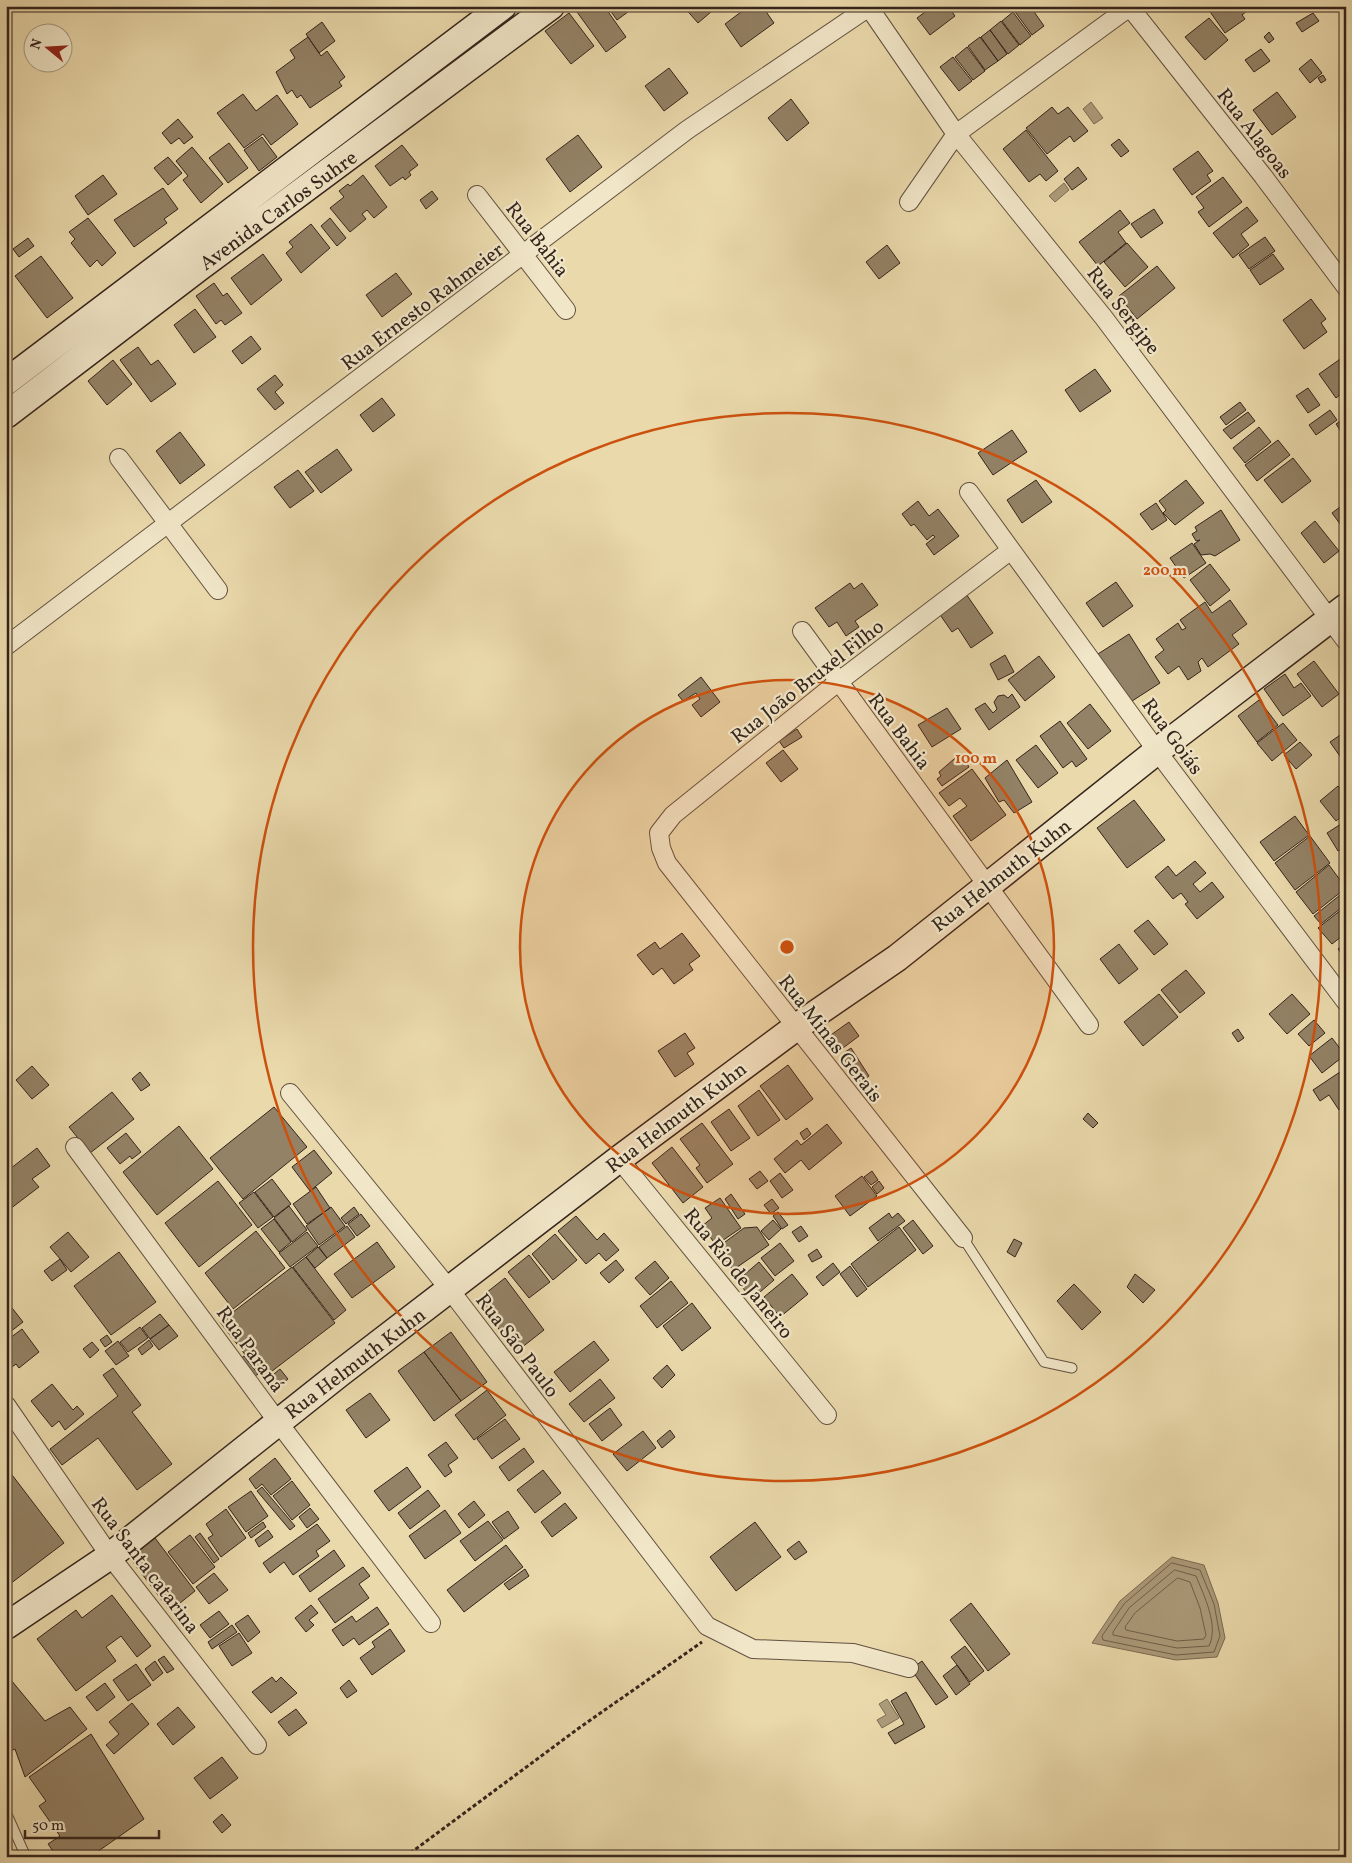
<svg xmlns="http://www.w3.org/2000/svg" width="1352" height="1863" font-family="Vollkorn,serif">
  <rect width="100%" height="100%" fill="#ead9ab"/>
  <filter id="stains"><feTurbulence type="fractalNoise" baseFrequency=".004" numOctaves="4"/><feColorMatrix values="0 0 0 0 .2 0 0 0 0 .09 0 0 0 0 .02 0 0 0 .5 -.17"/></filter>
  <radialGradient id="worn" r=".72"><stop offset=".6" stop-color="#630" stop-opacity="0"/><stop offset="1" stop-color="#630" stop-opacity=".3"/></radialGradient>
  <path fill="#ac9b7a" stroke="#7c6b54" d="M1091 102 1103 118 1094 124 1083 109Z
    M1064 183 1069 190 1055 202 1049 196Z
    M1172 1557 1204 1565 1218 1603 1225 1638 1217 1657 1176 1660 1092 1643 1120 1601Z
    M887 1699 899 1718 882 1728 877 1720 886 1715 879 1704Z"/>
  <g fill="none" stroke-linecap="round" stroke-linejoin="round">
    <path stroke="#70604b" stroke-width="1" d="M1172 1563 1200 1570 1214 1604 1220 1636 1214 1652 1176 1655 1103 1640 1102 1636 1124 1604Z
      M1175 1570 1196 1576C1204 1596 1219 1625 1209 1646L1177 1648 1113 1635V1632L1129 1608Z
      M1178 1578 1190 1582 1200 1608 1206 1635 1204 1639 1177 1641 1126 1630 1125 1627 1135 1613Z"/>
  </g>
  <path fill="#938266" stroke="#34241c" d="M586 6H604L626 37 606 52 577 12Z
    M607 6H636L617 20Z
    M683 6H718L698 23Z
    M749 6H762L774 23 741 47 725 24Z
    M933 6H948L955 16 930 35 917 18Z
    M1017 6H1030L1044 26 1032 35 1013 9Z
    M1206 6H1245L1248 10 1242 15 1245 19 1225 33Z
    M1013 12 1031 36 1020 45 1002 21Z
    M569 13 594 46 571 64 545 31Z
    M1313 13 1319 21 1302 32 1296 23Z
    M1209 18 1228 40 1205 60 1185 37Z
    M1001 21 1019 45 1008 54 990 30Z
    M322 22 335 41 319 53 306 34Z
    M990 30 1007 54 998 61 981 37Z
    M1269 32 1274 39 1269 43 1264 37Z
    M308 37 321 56 327 51 345 77 339 82 342 86 310 108 301 95 297 98 292 90 287 94 276 72 295 58 290 50Z
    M980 37 998 61 985 70 968 46Z
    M967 47 985 71 973 80 955 57Z
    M1261 49 1270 61 1254 72 1245 60Z
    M953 57 972 81 959 91 940 67Z
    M1311 59 1322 73 1310 83 1299 69Z
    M669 68 688 93 664 111 645 86Z
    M1323 75 1326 80 1321 83 1318 78Z
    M1277 92 1296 117 1272 135 1253 110Z
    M243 94 256 111 277 95 298 124 271 145 263 134 244 148 217 113Z
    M791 99 809 123 787 141 768 118Z
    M1052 107 1058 114 1068 107 1088 131 1074 142 1070 136 1047 154 1026 128Z
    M178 119 193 137 184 144 179 138 171 144 162 133Z
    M1026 130 1058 171 1046 181 1040 174 1029 182 1003 149Z
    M578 135 602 167 570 192 546 159Z
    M262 137 277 157 259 171 244 150Z
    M1119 139 1129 151 1121 157 1111 145Z
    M229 143 248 168 228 183 209 158Z
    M402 145 418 165 409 172 411 175 405 180 403 177 390 186 375 166Z
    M192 147 223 184 201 203 183 180 188 176 176 161Z
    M1198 151 1213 171 1207 175 1211 181 1192 195 1173 169Z
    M168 157 182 173 168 185 154 168Z
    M1078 167 1087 179 1072 190 1064 179Z
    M103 175 117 194 88 215 75 196Z
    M363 175 387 207 374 218 367 210 362 214 366 219 350 232 330 208 344 197 339 191 348 184 350 186Z
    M1223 177 1242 202 1209 227 1198 212 1204 208 1196 197Z
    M163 188 178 209 164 219 167 223 134 247 114 220Z
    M432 191 438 199 426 209 420 200Z
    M1247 207 1258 221 1241 234 1249 245 1233 258 1213 233Z
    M1154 209 1163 223 1141 238 1131 224Z
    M1120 210 1130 223 1118 232 1126 243 1098 266 1079 242Z
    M88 218 116 253 102 266 97 260 90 267 71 243 75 239 69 232Z
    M330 218 346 238 337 246 321 226Z
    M311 224 330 248 301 273 286 253 293 247 289 242Z
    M1265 237 1275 251 1249 269 1239 255Z
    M28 238 34 246 19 257 13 249Z
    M1127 243 1148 267 1125 287 1104 262Z
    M887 245 900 263 879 279 866 262Z
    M263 254 282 280 251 305 231 278Z
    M1273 254 1284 269 1260 285 1250 270Z
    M41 256 73 298 47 318 15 276Z
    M1157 266 1175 288 1137 319 1119 296Z
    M396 273 412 294 382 317 366 295Z
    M214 283 223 296 227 293 242 313 225 325 221 320 216 324 196 296Z
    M1311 299 1326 319 1321 323 1327 332 1304 349 1283 320Z
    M195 309 216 337 194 353 174 325Z
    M251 336 261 349 242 364 232 351Z
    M138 347 151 365 158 360 176 384 151 402 120 360Z
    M1346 355V390L1336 398 1319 374Z
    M113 360 132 384 107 405 88 381Z
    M1095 369 1111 391 1080 412 1065 390Z
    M275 375 283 385 275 392 284 403 275 410 257 389Z
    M1308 388 1320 405 1308 413 1296 396Z
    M382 398 395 415 373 432 360 415Z
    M1240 402 1246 410 1226 425 1220 417Z
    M1330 410 1337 420 1316 435 1309 425Z
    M1248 412 1255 421 1231 439 1223 430Z
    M1346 417V439L1336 424Z
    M1259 427 1271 442 1245 463 1233 448Z
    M1012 430 1027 452 993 475 978 453Z
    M180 432 205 465 180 484 156 451Z
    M1278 440 1290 455 1257 481 1245 465Z
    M337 449 352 470 321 493 305 472Z
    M1293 458 1311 481 1282 503 1264 480Z
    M298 470 314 491 290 508 274 487Z
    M1036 480 1052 502 1022 523 1007 500Z
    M1186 480 1204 503 1175 525 1163 513 1166 510 1159 501Z
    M918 501 929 516 938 509 959 536 934 555 926 544 935 537 933 535 927 540 914 524 911 526 902 514Z
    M1156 503 1167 520 1152 530 1140 514Z
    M1344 504 1346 506V532L1332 513Z
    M1221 510 1240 540 1215 556 1210 554 1201 555 1194 544 1200 540 1196 541 1192 534 1197 531 1195 527Z
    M1315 521 1339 551 1324 563 1301 533Z
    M1192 543 1206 563 1184 578 1170 558Z
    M1210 564 1230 590 1210 606 1190 580Z
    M1116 582 1133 606 1103 627 1086 603Z
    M850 583 854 589 862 583 878 605 855 621 859 627 846 636 837 622 829 627 815 608Z
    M964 591 993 633 971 648 958 628 952 632 936 609Z
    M1230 600 1247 624 1232 635 1239 644 1208 667 1202 658 1198 662 1201 671 1188 680 1179 666 1168 674 1155 657 1164 650 1156 639 1178 623 1182 630 1186 628 1180 620 1205 602 1212 613Z
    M1129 634 1160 683 1129 703 1098 654Z
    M1005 655 1014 672 998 680 990 664Z
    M1039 656 1055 677 1025 701 1008 680Z
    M1314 661 1339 694 1322 707 1297 674Z
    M1285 674 1294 688 1301 683 1311 696 1283 716 1264 689Z
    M701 677 720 702 701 717 692 705 700 699 696 693 683 701 678 695Z
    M1012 694 1020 707 989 730 975 709 985 703 993 713 997 709 994 702 998 696 1004 695 1008 698Z
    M1259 700 1278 725 1257 742 1238 716Z
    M1090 704 1111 731 1088 749 1067 723Z
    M947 708 961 729 932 747 918 725Z
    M1060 721 1087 759 1076 767 1072 761 1063 768 1040 736Z
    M1283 723 1297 740 1272 761 1257 743Z
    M797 729 802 737 784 748 779 741Z
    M1346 731V761L1344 762 1330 742Z
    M1300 742 1312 755 1296 769 1284 755Z
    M1036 745 1058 773 1038 788 1016 760Z
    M783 750 798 769 781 782 766 763Z
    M961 753 969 767 942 786 937 779 941 776 939 772Z
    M1007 760 1032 802 1014 813 1004 800 999 802 985 778Z
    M972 769 1006 815 971 841 953 816 967 806 960 798 949 806 939 793Z
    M1338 786 1346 794V813L1336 821 1320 801Z
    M1134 800 1165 840 1127 868 1097 828Z
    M1295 816 1309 835 1274 861 1260 842Z
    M1341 824 1346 831V846L1338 851 1327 833Z
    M1310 836 1330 863 1295 890 1275 863Z
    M1195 861 1206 873 1193 884 1200 892 1212 882 1224 897 1197 919 1185 904 1188 902 1181 893 1173 899 1155 877 1168 866 1176 876Z
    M1329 865 1346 888 1313 914 1296 892Z
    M1345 891 1346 904 1321 924 1314 916Z
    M1346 906V933L1332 944 1318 928Z
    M1148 920 1168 944 1154 955 1134 931Z
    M682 933 700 956 689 964 693 970 674 984 662 968 653 975 637 955 655 942 660 949Z
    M1346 943V959L1338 949Z
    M1119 944 1138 969 1119 984 1100 959Z
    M1186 970 1205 993 1180 1013 1161 990Z
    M1159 994 1178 1017 1143 1046 1124 1022Z
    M1292 994 1310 1014 1287 1034 1269 1014Z
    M1314 1020 1325 1033 1309 1046 1298 1034Z
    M849 1022 859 1036 839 1051 828 1037Z
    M1238 1029 1244 1038 1238 1042 1232 1033Z
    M685 1033 695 1048 687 1053 694 1064 675 1077 658 1051Z
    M1332 1038 1345 1055 1322 1073 1309 1056Z
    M851 1048 869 1076 860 1082 841 1055Z
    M788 1065 813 1099 786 1120 760 1086Z
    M32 1066 49 1085 32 1099 16 1080Z
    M1343 1070 1346 1074V1105L1339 1110 1329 1095 1320 1101 1313 1090Z
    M140 1072 150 1085 141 1091 132 1079Z
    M759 1090 780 1120 758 1136 738 1106Z
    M112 1092 134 1119 90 1153 69 1127Z
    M274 1107 307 1147 243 1199 210 1158Z
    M729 1109 750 1138 731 1151 711 1122Z
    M1088 1113 1098 1123 1093 1128 1083 1119Z
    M702 1123 733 1164 707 1183 696 1168 700 1165 680 1139Z
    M827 1124 842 1143 809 1170 801 1160 785 1173 774 1159 797 1140 801 1145Z
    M179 1126 213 1169 157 1215 123 1172Z
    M807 1128 811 1134 804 1140 800 1133Z
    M126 1133 141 1152 132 1159 130 1156 120 1164 107 1148Z
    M672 1147 703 1187 683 1203 652 1163Z
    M37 1148 50 1166 32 1179 39 1187 10 1209 6 1204V1172Z
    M314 1150 332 1173 310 1191 292 1167Z
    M760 1171 768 1181 757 1189 749 1179Z
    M872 1171 878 1180 871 1185 864 1177Z
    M780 1173 793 1190 782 1198 770 1181Z
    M862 1176 877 1196 850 1216 835 1196Z
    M272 1179 291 1204 274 1217 255 1192Z
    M218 1181 252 1225 199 1267 165 1223Z
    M879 1181 884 1188 877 1194 872 1187Z
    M316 1187 330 1208 307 1224 293 1204Z
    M254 1192 273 1217 258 1228 239 1203Z
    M731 1194 745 1214 738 1219 725 1199Z
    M720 1198 741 1228 716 1245 702 1226 712 1218 705 1208Z
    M772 1199 779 1208 771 1214 764 1205Z
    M289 1206 307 1230 292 1242 274 1218Z
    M331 1207 345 1226 319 1245 306 1226Z
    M354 1207 359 1214 346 1224 341 1218Z
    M778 1212 788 1225 782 1229 773 1216Z
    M889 1213 892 1218 898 1213 905 1221 878 1241 869 1228Z
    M361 1214 370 1226 357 1236 348 1224Z
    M576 1216 597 1240 604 1233 619 1250 606 1261 599 1253 586 1264 558 1231Z
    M274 1219 291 1242 279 1252 261 1229Z
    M773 1220 781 1229 769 1240 761 1231Z
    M913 1220 933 1246 923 1254 903 1228Z
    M347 1226 355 1237 327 1258 319 1247Z
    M801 1226 808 1236 799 1242 792 1232Z
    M757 1227 769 1245 733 1270 717 1248 744 1228Z
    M899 1227 916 1250 868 1287 851 1264Z
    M256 1231 285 1268 233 1309 205 1273Z
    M68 1232 89 1257 71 1272 50 1247Z
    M307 1232 318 1246 290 1267 279 1253Z
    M555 1234 577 1260 553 1280 532 1254Z
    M1014 1239 1022 1243 1015 1257 1007 1252Z
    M377 1242 395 1267 352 1298 334 1274Z
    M780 1243 794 1261 775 1276 761 1258Z
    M318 1247 327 1258 315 1268 306 1257Z
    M817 1249 822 1257 812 1262 808 1255Z
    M119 1252 156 1302 111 1335 74 1286Z
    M529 1255 550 1282 529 1298 508 1272Z
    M306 1257 346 1310 334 1320 293 1267Z
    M60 1259 67 1270 52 1281 44 1271Z
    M616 1260 624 1270 609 1283 600 1273Z
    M655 1261 669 1278 650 1295 635 1278Z
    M759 1262 774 1280 752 1299 737 1281Z
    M833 1263 840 1272 823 1286 816 1277Z
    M850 1266 867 1289 857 1297 840 1274Z
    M292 1267 335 1323 263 1378 220 1322Z
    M792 1274 808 1294 780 1317 764 1297Z
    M1135 1274 1155 1290 1143 1303 1127 1287Z
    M505 1278 544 1330 516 1352 477 1300Z
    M671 1281 688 1303 657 1328 640 1306Z
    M1074 1284 1101 1312 1082 1330 1057 1301Z
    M692 1303 711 1328 682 1351 663 1326Z
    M9 1304 23 1322 10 1332 6 1330V1306Z
    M160 1314 169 1325 150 1339 142 1328Z
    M169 1325 178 1336 159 1350 150 1339Z
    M140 1327 148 1338 128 1352 120 1342Z
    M22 1329 39 1352 19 1368 16 1364 8 1370 6 1367V1341Z
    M451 1332 487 1382 461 1401 424 1352Z
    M107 1335 112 1342 105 1347 100 1340Z
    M149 1340 153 1346 142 1355 138 1349Z
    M118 1341 129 1356 116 1365 105 1351Z
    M594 1341 609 1360 570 1392 554 1372Z
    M92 1342 99 1350 90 1358 83 1349Z
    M424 1352 461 1401 434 1421 398 1371Z
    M244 1356 258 1374 251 1379 237 1361Z
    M667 1365 675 1375 662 1388 653 1378Z
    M113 1368 141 1405 132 1412 172 1464 137 1490 98 1438 62 1465 50 1449 118 1396 103 1375Z
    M280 1369 288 1379 275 1389 268 1379Z
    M600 1379 615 1398 584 1422 569 1404Z
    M52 1384 73 1410 77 1406 84 1414 65 1430 59 1421 52 1427 31 1401Z
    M487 1390 506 1415 474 1440 455 1415Z
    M370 1393 390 1420 366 1438 346 1410Z
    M610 1408 622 1425 602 1441 589 1424Z
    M505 1419 520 1439 492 1459 477 1439Z
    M670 1430 675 1437 662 1448 657 1441Z
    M643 1431 656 1448 627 1471 613 1454Z
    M446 1442 458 1458 448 1465 452 1472 445 1477 428 1455Z
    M524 1448 534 1462 509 1481 499 1467Z
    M275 1458 291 1479 271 1495 262 1484 256 1489 249 1479Z
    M6 1467 64 1543 6 1587Z
    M407 1467 421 1487 389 1511 374 1491Z
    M543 1470 561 1493 535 1513 517 1490Z
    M292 1481 310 1505 292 1520 273 1496Z
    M262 1487 295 1526 290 1530 257 1491Z
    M428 1490 440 1506 410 1529 398 1513Z
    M251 1491 268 1516 246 1532 228 1507Z
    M474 1501 485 1515 469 1528 458 1514Z
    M565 1503 577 1518 552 1537 541 1522Z
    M310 1508 319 1519 307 1528 299 1517Z
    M226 1509 246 1538 221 1557 208 1538 213 1535 206 1524Z
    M445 1510 461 1533 425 1559 409 1536Z
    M508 1511 519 1528 504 1539 492 1522Z
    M488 1521 503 1540 475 1561 460 1541Z
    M263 1522 266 1527 251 1538 248 1533Z
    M755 1522 781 1557 736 1591 710 1557Z
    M317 1524 330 1541 316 1551 319 1556 293 1575 284 1562 270 1573 263 1563Z
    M268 1530 273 1537 259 1547 255 1540Z
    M200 1533 219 1559 214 1563 195 1537Z
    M190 1535 215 1567 193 1584 168 1552Z
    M155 1538 195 1591 170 1611 130 1558Z
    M799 1541 807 1552 795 1560 787 1550Z
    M506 1545 523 1567 464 1612 447 1590Z
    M334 1550 345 1566 310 1592 299 1576Z
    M363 1567 370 1576 359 1584 369 1598 335 1623 318 1599Z
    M525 1569 529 1576 509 1590 504 1584Z
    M214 1573 228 1590 209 1604 196 1587Z
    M112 1595 151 1646 137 1657 121 1636 106 1647 116 1661 76 1691 37 1639 76 1610 82 1618Z
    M971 1603 1010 1654 988 1671 950 1620Z
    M311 1605 318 1613 309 1620 314 1625 306 1632 295 1618Z
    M377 1607 389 1624 359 1645 354 1638 343 1646 332 1630 352 1616 356 1622Z
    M219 1611 229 1624 210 1638 200 1625Z
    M248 1615 260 1632 248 1642 235 1624Z
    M232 1625 237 1632 212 1649 208 1642Z
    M390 1629 405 1651 372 1675 360 1658 375 1647 372 1642Z
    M239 1633 252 1653 232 1666 219 1646Z
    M965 1646 984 1671 970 1682 951 1657Z
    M164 1656 174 1669 167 1673 158 1660Z
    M155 1661 163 1673 153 1681 145 1669Z
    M922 1661 948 1697 936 1705 911 1669Z
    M136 1664 151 1685 128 1701 113 1680Z
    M957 1665 970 1684 956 1695 943 1676Z
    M6 1674 45 1721 70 1707 87 1729 25 1777 15 1749 6 1753Z
    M272 1677 276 1682 281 1677 297 1693 271 1713 252 1692Z
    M349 1680 357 1691 347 1698 340 1688Z
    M105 1683 115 1697 97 1711 86 1697Z
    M906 1692 925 1727 895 1744 888 1733 904 1724 891 1701Z
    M132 1703 149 1724 114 1754 106 1745 119 1734 109 1722Z
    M178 1707 195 1727 173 1745 157 1724Z
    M296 1709 307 1723 289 1736 278 1722Z
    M91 1734 144 1819 90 1857H57L48 1844 60 1836 39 1806 46 1801 29 1777Z
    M222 1757 238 1778 210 1799 194 1778Z
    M222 1814 231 1825 222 1833 213 1822Z"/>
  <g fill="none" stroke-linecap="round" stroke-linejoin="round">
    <g stroke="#625140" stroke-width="11">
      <path id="lane" d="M963 1238 1044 1362 1072 1368
        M6 1812 26 1857"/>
    </g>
    <g stroke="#625140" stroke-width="20">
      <path id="street" d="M868 6 956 134 1104 318 1346 641
        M1129 6 1263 176 1346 287
        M477 195 566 310
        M909 202 956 134 1131 6
        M119 458 218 590
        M969 492 1157 751 1346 1002
        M802 631 1089 1025
        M6 646 687 130 869 7
        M290 1093 450 1290 707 1626 753 1649 853 1653 909 1668
        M75 1147 278 1422 431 1623
        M619 1159 827 1415
        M963 1238 667 863 661 848 659 833 673 815 838 682 1011 550
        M6 1405 110 1556 257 1745"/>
    </g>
    <g stroke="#34241c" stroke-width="29">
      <path id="secondary" d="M6 382 503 6
        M6 415 200 267 551 6
        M6 1626 110 1556 339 1374 619 1159 795 1028 897 958 1157 751 1346 607"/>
    </g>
    <path stroke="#34241c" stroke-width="3" stroke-dasharray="4 2.5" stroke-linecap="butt" d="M405 1857 579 1728 702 1642"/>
    <use href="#lane" stroke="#f1e6c8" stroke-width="9"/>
    <use href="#street" stroke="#f1e6c8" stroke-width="18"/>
    <use href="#secondary" stroke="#f1e6c8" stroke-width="26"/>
  </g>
  <circle cx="787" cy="947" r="267" fill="#cd510e" fill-opacity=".12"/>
  <g fill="none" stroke="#cd510e" stroke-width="2.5">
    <circle cx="787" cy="947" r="267"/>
    <circle cx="787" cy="947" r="534"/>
  </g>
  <g text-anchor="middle" stroke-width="4.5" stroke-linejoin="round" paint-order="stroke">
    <g font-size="20" fill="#34241c" stroke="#f1e6c8">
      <text transform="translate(1255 133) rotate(52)" y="7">Rua Alagoas</text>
      <text transform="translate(278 210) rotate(-36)" y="7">Avenida Carlos Suhre</text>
      <text transform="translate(538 239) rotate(52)" y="7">Rua Bahia</text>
      <text transform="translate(422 306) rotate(-37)" y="7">Rua Ernesto Rahmeier</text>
      <text transform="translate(1124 310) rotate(52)" y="7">Rua Sergipe</text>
      <text transform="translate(807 681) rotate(-38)" y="7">Rua João Bruxel Filho</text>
      <text transform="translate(900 731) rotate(53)" y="7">Rua Bahia</text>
      <text transform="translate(1173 736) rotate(54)" y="7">Rua Goiás</text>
      <text transform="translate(1001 875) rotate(-38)" y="7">Rua Helmuth Kuhn</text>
      <text transform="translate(831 1038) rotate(52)" y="7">Rua Minas Gerais</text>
      <text transform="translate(676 1117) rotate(-37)" y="7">Rua Helmuth Kuhn</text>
      <text transform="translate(739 1273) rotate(51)" y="7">Rua Rio de Janeiro</text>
      <text transform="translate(518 1345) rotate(53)" y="7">Rua São Paulo</text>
      <text transform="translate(251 1349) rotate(54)" y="7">Rua Paraná</text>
      <text transform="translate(355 1363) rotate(-37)" y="7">Rua Helmuth Kuhn</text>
      <text transform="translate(146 1565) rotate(53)" y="7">Rua Santa catarina</text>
    </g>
  </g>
  <circle cx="787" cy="947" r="8" fill="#cd510e" stroke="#f1e6c8" stroke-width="2.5"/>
  <g font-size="15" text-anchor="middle" font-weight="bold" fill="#cd510e" stroke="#f1e6c8" stroke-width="4.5" stroke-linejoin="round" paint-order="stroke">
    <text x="1165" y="575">200 m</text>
    <text x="976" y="763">100 m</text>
  </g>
  <rect width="1352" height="1863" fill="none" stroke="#ead9ab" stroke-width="25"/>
  <rect x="8" y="8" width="1337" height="1848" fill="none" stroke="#34241c" stroke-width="2.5"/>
  <rect x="12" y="12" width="1327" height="1838" fill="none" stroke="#34241c"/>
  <g transform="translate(48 48) rotate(288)"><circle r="24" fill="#f1e6c8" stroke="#a59883"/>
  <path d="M0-4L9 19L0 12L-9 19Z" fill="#8f2418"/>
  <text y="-8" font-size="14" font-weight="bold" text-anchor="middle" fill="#34241c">N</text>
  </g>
  <path d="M25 1830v8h134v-8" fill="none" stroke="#34241c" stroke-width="2.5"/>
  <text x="32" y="1830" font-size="15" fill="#34241c" stroke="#f1e6c8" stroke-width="4" paint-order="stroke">50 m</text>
  <rect width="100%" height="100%" filter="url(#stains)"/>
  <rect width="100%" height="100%" fill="url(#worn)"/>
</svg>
